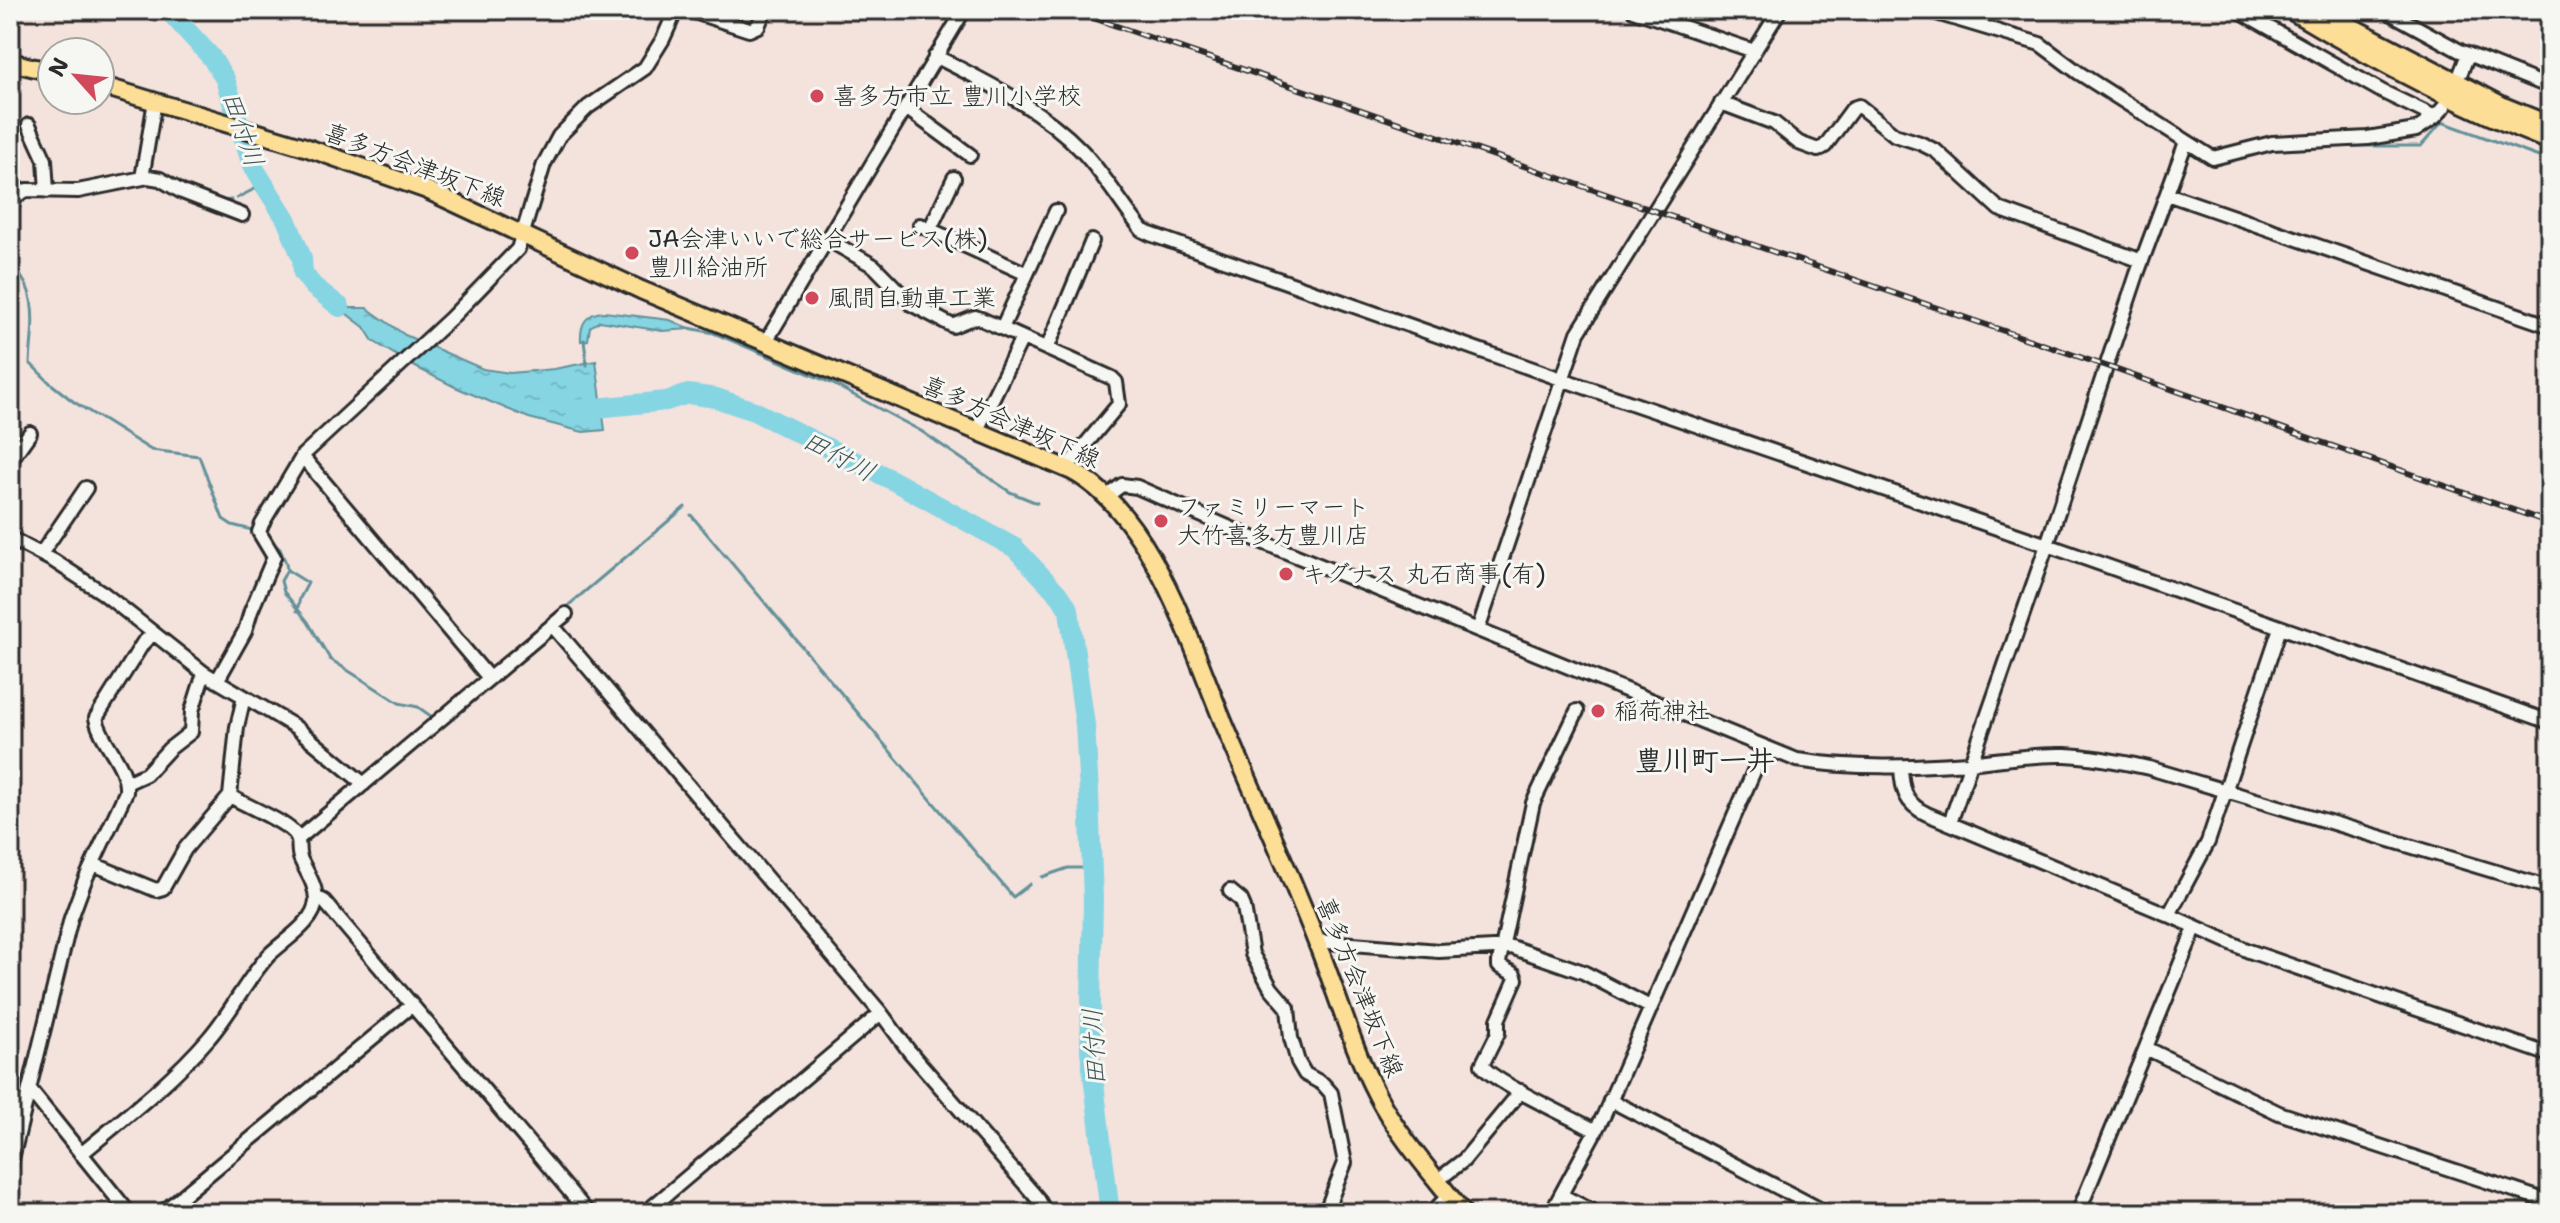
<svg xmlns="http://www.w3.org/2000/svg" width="2560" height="1223" font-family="'Shantell Sans','Klee One',sans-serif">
  <defs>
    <pattern id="water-ripples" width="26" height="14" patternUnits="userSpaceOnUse" patternTransform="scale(2)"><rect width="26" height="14" fill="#86d5e3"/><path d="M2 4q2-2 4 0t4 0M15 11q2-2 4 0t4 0" fill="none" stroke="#74b7c3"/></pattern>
  </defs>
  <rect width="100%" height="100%" fill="#f4e2dd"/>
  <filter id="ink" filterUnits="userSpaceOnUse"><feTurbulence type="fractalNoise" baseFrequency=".0125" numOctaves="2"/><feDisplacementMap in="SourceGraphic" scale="16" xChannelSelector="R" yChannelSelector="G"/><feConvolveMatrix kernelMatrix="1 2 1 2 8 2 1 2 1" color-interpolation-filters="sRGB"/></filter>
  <g filter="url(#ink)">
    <path fill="url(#water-ripples)" stroke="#629199" stroke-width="2" d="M317 285 347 308H367L405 335 483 369 510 373 554 369 596 361 605 430 583 432 529 418 455 387 415 367 373 341 364 327 322 295Z
      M604 312 670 320 690 329 662 331 600 321 590 327 588 340 581 341C580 324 586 313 604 312Z"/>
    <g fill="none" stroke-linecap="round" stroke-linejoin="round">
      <path stroke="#629199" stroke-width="3" d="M2330 146H2421L2442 122 2550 161
        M148 171 162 173 170 178
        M72 185 140 172
        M237 198 264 184
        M23 199C16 217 4 248 15 267 22 280 28 283 31 300 35 322 31 341 30 363L50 383 74 402 151 450 199 456 223 519 232 525 256 531
        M221 201 231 200
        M684 327 714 333 831 383 921 431 1010 492 1037 503
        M584 340 587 365
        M691 515 1013 897 1030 884
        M267 537 280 549 286 563 287 570 281 581 284 592 308 622 330 659 399 703 418 707 435 719
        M287 570 308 583 300 598 297 611
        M563 610 685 507
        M1042 877 1068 868H1092"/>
      <path stroke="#86d5e3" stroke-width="20" d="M168 10 211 57 225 79 252 165 286 219 302 258 303 273 313 286 340 307
        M576 410 666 401 688 394 716 398 754 411 892 480 1015 548 1061 597 1069 610 1085 725 1089 793 1093 900 1090 1051 1110 1213"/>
      <g stroke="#2b2b2b" stroke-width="18">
        <path id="minor" d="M688 10 749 30 758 26 765 10
          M1633 10 1754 51
          M1926 10 2040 44 2079 73 2213 158 2272 143 2368 138 2416 130 2435 117
          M2238 10 2383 92 2435 117 2444 107
          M2385 10 2460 51 2550 87
          M935 56C986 82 1041 108 1081 150 1104 174 1121 204 1142 230L1150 234 1564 380 2047 545 2550 722
          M2461 72 2468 54
          M1721 103 1774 123 1799 143 1818 150 1825 146 1853 108 1859 106 1895 135 1920 143 1936 151 1999 209 2142 261
          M906 108 970 155
          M29 125 45 160 47 191
          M142 178 155 101
          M2167 194 2550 326
          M10 199 27 190 78 191 148 177 160 179 182 192 242 215
          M920 225 1027 274
          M930 229 954 178
          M827 239 874 266 911 304 953 326 975 317 981 319 1112 378 1116 382 1119 404 1066 468
          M1002 328 1056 211
          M765 343 964 10
          M1047 349 1092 241
          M977 430 1022 338
          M10 461 30 433
          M1107 496 1122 485 1137 487 1255 539 1797 760C1855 769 1910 767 1968 763 2000 760 2032 754 2065 755 2093 756 2122 762 2149 768L2550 888
          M10 538 54 561 103 593 204 673 294 726 364 784
          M41 554 86 488
          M552 625 881 1013 909 1051 1038 1199 1046 1213
          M1478 630 1578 333 1780 10
          M489 678 302 456 451 318 518 249 544 164 559 136 588 107 645 68 663 39 676 10
          M217 681 245 631 251 611 274 557 259 532 262 524 302 457
          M1577 711 1533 803 1499 962V966L1514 974 1516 979 1498 1020V1033L1482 1065C1490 1081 1575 1119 1596 1131
          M1901 767C1902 790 1905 804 1927 814L2169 915 2249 951 2550 1055
          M126 783 146 774 169 749 191 732 192 711 204 673
          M1950 823 2047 545 2137 274 2186 142
          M298 839 566 614
          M93 864 156 890 163 888 185 849 230 796 237 727 244 697
          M1230 891 1241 900 1244 907 1252 954 1271 988 1288 1008 1291 1038 1298 1062 1305 1074 1323 1084 1331 1093 1345 1163 1325 1213
          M316 897 324 901 588 1213
          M2169 915 2208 842 2280 628
          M1316 941 1439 951 1511 947 1583 972 1650 1007
          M2146 1048 2279 1113 2550 1202
          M30 1090 129 1213
          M1610 1100 1827 1213
          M81 1154C124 1118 171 1082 208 1039 231 1013 246 980 269 955 284 940 315 923 316 900 316 885 307 873 301 860 297 853 300 844 297 837 292 824 244 805 230 796
          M10 1167 71 918 85 880 126 792C128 764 101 744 96 718L143 643 153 634
          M1438 1180 1464 1160 1521 1091
          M1561 1195 1596 1213
          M162 1213 412 1005
          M645 1213 881 1013
          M1432 1213 1449 1195
          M1551 1213 1604 1115 1764 748
          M2078 1213 2195 928"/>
      </g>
      <g stroke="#2b2b2b" stroke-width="22">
        <path id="major" d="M10 62 52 72
          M100 85 305 147 427 190 641 290 1070 470C1150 511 1189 639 1222 719 1253 793 1288 867 1317 943 1337 993 1352 1047 1377 1095 1398 1136 1435 1177 1463 1213"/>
      </g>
      <g stroke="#2b2b2b" stroke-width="24">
        <path id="highway" d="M2292 10C2375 60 2460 105 2550 140
          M2317 10 2503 107 2550 126"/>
      </g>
      <use href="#minor" stroke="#f6f6f2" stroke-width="12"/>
      <use href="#major" stroke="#fdde96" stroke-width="16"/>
      <use href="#highway" stroke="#fdde96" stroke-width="18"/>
      <g stroke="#2b2b2b" stroke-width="6">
        <path id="rail" d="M1070 10 2106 366 2550 523"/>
      </g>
      <use href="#rail" stroke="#f6f6f2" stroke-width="3" stroke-dasharray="9" stroke-linecap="butt"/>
    </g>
  </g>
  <g fill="#d1495b" stroke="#f6f6f2" stroke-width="3">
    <circle cx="817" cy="96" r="8"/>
    <circle cx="632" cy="253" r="8"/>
    <circle cx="812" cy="298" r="8"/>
    <circle cx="1161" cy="521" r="8"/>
    <circle cx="1286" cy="574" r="8"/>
    <circle cx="1598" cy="711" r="8"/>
  </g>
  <g text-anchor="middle" stroke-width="6" stroke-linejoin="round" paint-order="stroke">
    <g font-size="24" fill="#2b2b2b" stroke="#f6f6f2" text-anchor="start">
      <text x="833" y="104">喜多方市立 豊川小学校</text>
      <text x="648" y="247">JA会津いいで総合サービス(株)<tspan x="648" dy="28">豊川給油所</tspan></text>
      <text x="828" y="306">風間自動車工業</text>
      <text x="1177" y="515">ファミリーマート<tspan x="1177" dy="28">大竹喜多方豊川店</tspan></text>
      <text x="1302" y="582">キグナス 丸石商事(有)</text>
      <text x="1614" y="719">稲荷神社</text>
    </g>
    <g font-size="24" fill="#2b2b2b" stroke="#f6f6f2">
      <text transform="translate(415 165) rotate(21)" y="8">喜多方会津坂下線</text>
      <text transform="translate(1011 422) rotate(24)" y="8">喜多方会津坂下線</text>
      <text transform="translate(1360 987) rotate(68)" y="8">喜多方会津坂下線</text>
    </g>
    <g font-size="26" font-style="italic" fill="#425659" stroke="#f6f6f2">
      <text transform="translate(243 129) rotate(71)" y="9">田付川</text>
      <text transform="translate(839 456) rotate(28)" y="9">田付川</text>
      <text transform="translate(1094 1047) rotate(-93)" y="9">田付川</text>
    </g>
    <g font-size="28" font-weight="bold" fill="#2b2b2b" stroke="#f6f6f2">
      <text x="1705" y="770">豊川町一井</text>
    </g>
  </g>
  <rect width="2560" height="1223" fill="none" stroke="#f6f6f2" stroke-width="40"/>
  <rect x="20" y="20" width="2520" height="1183" fill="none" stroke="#2b2b2b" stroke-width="3" filter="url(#ink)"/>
  <g transform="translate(76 76) rotate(297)"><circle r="38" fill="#f6f6f2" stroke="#a5a5a2" stroke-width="2"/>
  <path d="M0-6L14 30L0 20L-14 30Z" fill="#d1495b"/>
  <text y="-12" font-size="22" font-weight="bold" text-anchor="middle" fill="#2b2b2b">N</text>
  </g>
</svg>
